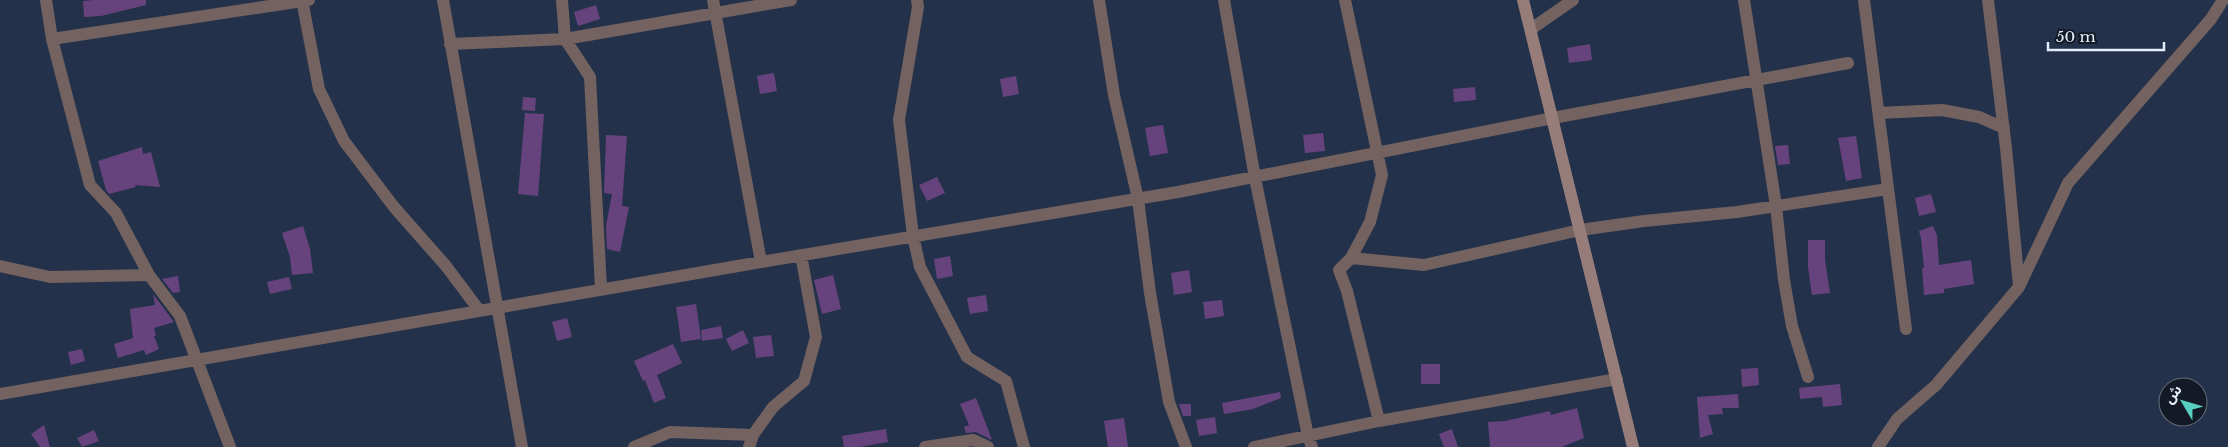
<svg xmlns="http://www.w3.org/2000/svg" width="2228" height="447" font-family="'Libre Baskerville','Noto Sans Arabic',serif">
  <rect width="100%" height="100%" fill="#23324a"/>
  <path fill="#67437e" d="M93 0H146V5L101 16 84 17 83 1Z
    M596 5 600 19 578 26 574 12Z
    M1590 44 1592 60 1569 63 1567 48Z
    M774 73 777 91 760 94 757 76Z
    M1016 76 1019 94 1003 97 1000 79Z
    M1475 87 1476 100 1454 102 1453 89Z
    M523 97 536 98 535 111 522 110Z
    M525 113 544 114 538 196 518 194Z
    M1163 125 1168 153 1150 156 1145 128Z
    M1323 133 1325 151 1305 153 1303 135Z
    M606 135 627 136 622 206 629 207 620 252 607 249 606 226 612 194 604 193Z
    M1856 136 1862 178 1846 181 1838 138Z
    M1788 145 1790 164 1778 165 1775 146Z
    M142 147 143 154 151 152 160 187 135 185 136 187 109 194 106 190 98 161Z
    M937 177 945 193 927 201 919 185Z
    M1931 194 1936 212 1919 216 1915 198Z
    M303 226 310 249 313 273 292 275 290 257 282 233Z
    M1933 226 1937 235 1939 265 1971 260 1974 284 1944 289V293L1924 295 1922 268H1924L1921 238 1919 231Z
    M1808 240H1825V260L1830 293 1812 295 1808 267Z
    M950 256 953 276 937 279 934 259Z
    M1189 270 1192 292 1174 295 1171 273Z
    M833 275 841 309 822 314 814 280Z
    M178 276 180 292 173 293 162 279Z
    M289 277 292 289 270 294 267 282Z
    M153 294 174 322 154 328 156 336H154L159 349 146 355 144 350 118 358 114 344 133 338 130 309 155 305Z
    M986 295 988 311 970 314 967 298Z
    M1222 300 1224 316 1205 319 1203 302Z
    M696 304 701 339 681 342 676 307Z
    M567 318 572 337 557 341 552 322Z
    M721 326 723 338 702 341 701 330Z
    M743 330 749 343 732 351 726 339Z
    M771 335 774 356 756 358 753 337Z
    M673 344 682 363 657 375 666 398 654 403 645 380 643 381 634 361Z
    M82 349 85 361 71 365 68 352Z
    M1421 364H1440V384H1421Z
    M1758 368 1759 385 1742 387 1741 369Z
    M1840 384 1842 405 1823 407 1822 397 1800 399 1799 388Z
    M1280 392 1281 398 1253 409 1224 414 1222 403Z
    M1738 394 1739 408H1722L1723 414 1708 415 1713 434 1700 438 1697 397Z
    M976 398 992 440 976 432 966 433 964 427 969 425 960 404Z
    M1179 404H1191V416H1183Z
    M1577 408 1584 438 1562 447H1490L1488 422 1505 421 1550 411 1551 415Z
    M1215 417 1217 433 1199 436 1196 420Z
    M1124 418 1128 447H1108L1104 421Z
    M44 425 50 447H40L31 434Z
    M886 429 888 442 859 447H844L842 436Z
    M1452 429 1458 447H1444L1439 434Z
    M94 430 99 441 82 447 77 438Z"/>
  <g fill="none" stroke-linecap="round" stroke-linejoin="round">
    <path stroke="#736260" stroke-width="12" d="M46 0 52 39 90 185 116 213 149 275 180 316 230 447
      M302 0 319 89 344 141 394 207 446 266 479 310
      M443 0 522 447
      M562 0 565 39 590 77 601 289
      M713 0 761 262
      M917 0 918 7 899 120 913 236 920 267 967 357 1006 381 1024 447
      M1099 0 1114 95 1138 199 1150 293 1169 402 1186 447
      M1224 0 1255 178 1308 436 1312 447
      M1345 0 1382 175 1370 222 1351 258 1339 270 1347 291 1379 421
      M1744 0 1776 206 1784 280 1792 326 1808 377
      M1864 0 1906 329
      M1988 0 2006 148 2019 286
      M1531 29 1573 0
      M52 39 309 0
      M450 44 565 39 791 0
      M1879 113 1942 110 1979 117 2004 128
      M1351 258 1424 265 1580 230 1644 221 1737 212 1888 189
      M0 266 50 277 149 275
      M0 394 761 262 1178 192 1553 118 1848 63
      M634 447 670 432 753 435
      M749 447 753 435 773 407 804 381 816 337 801 255
      M925 447 973 440 988 447
      M1254 447 1379 421 1617 379
      M1878 447 1897 419 1936 385 2019 287 2068 183 2211 19 2223 0"/>
    <path stroke="#977d7a" stroke-width="12" d="M1523 0 1633 447"/>
  </g>
  <g transform="translate(2183 402) rotate(308)"><circle r="24" fill="#131a25" stroke="#666e7b"/>
  <path d="M0-4L9 19L0 12L-9 19Z" fill="#58cec0"/>
  <text y="-8" font-size="14" font-weight="bold" text-anchor="middle" fill="#e3edfd">ش</text>
  </g>
  <path d="M2048 42v8h116v-8" fill="none" stroke="#e3edfd" stroke-width="2.5"/>
  <text x="2056" y="42" font-size="15" fill="#e3edfd" stroke="#131a25" stroke-width="4" paint-order="stroke">50 m</text>
</svg>
